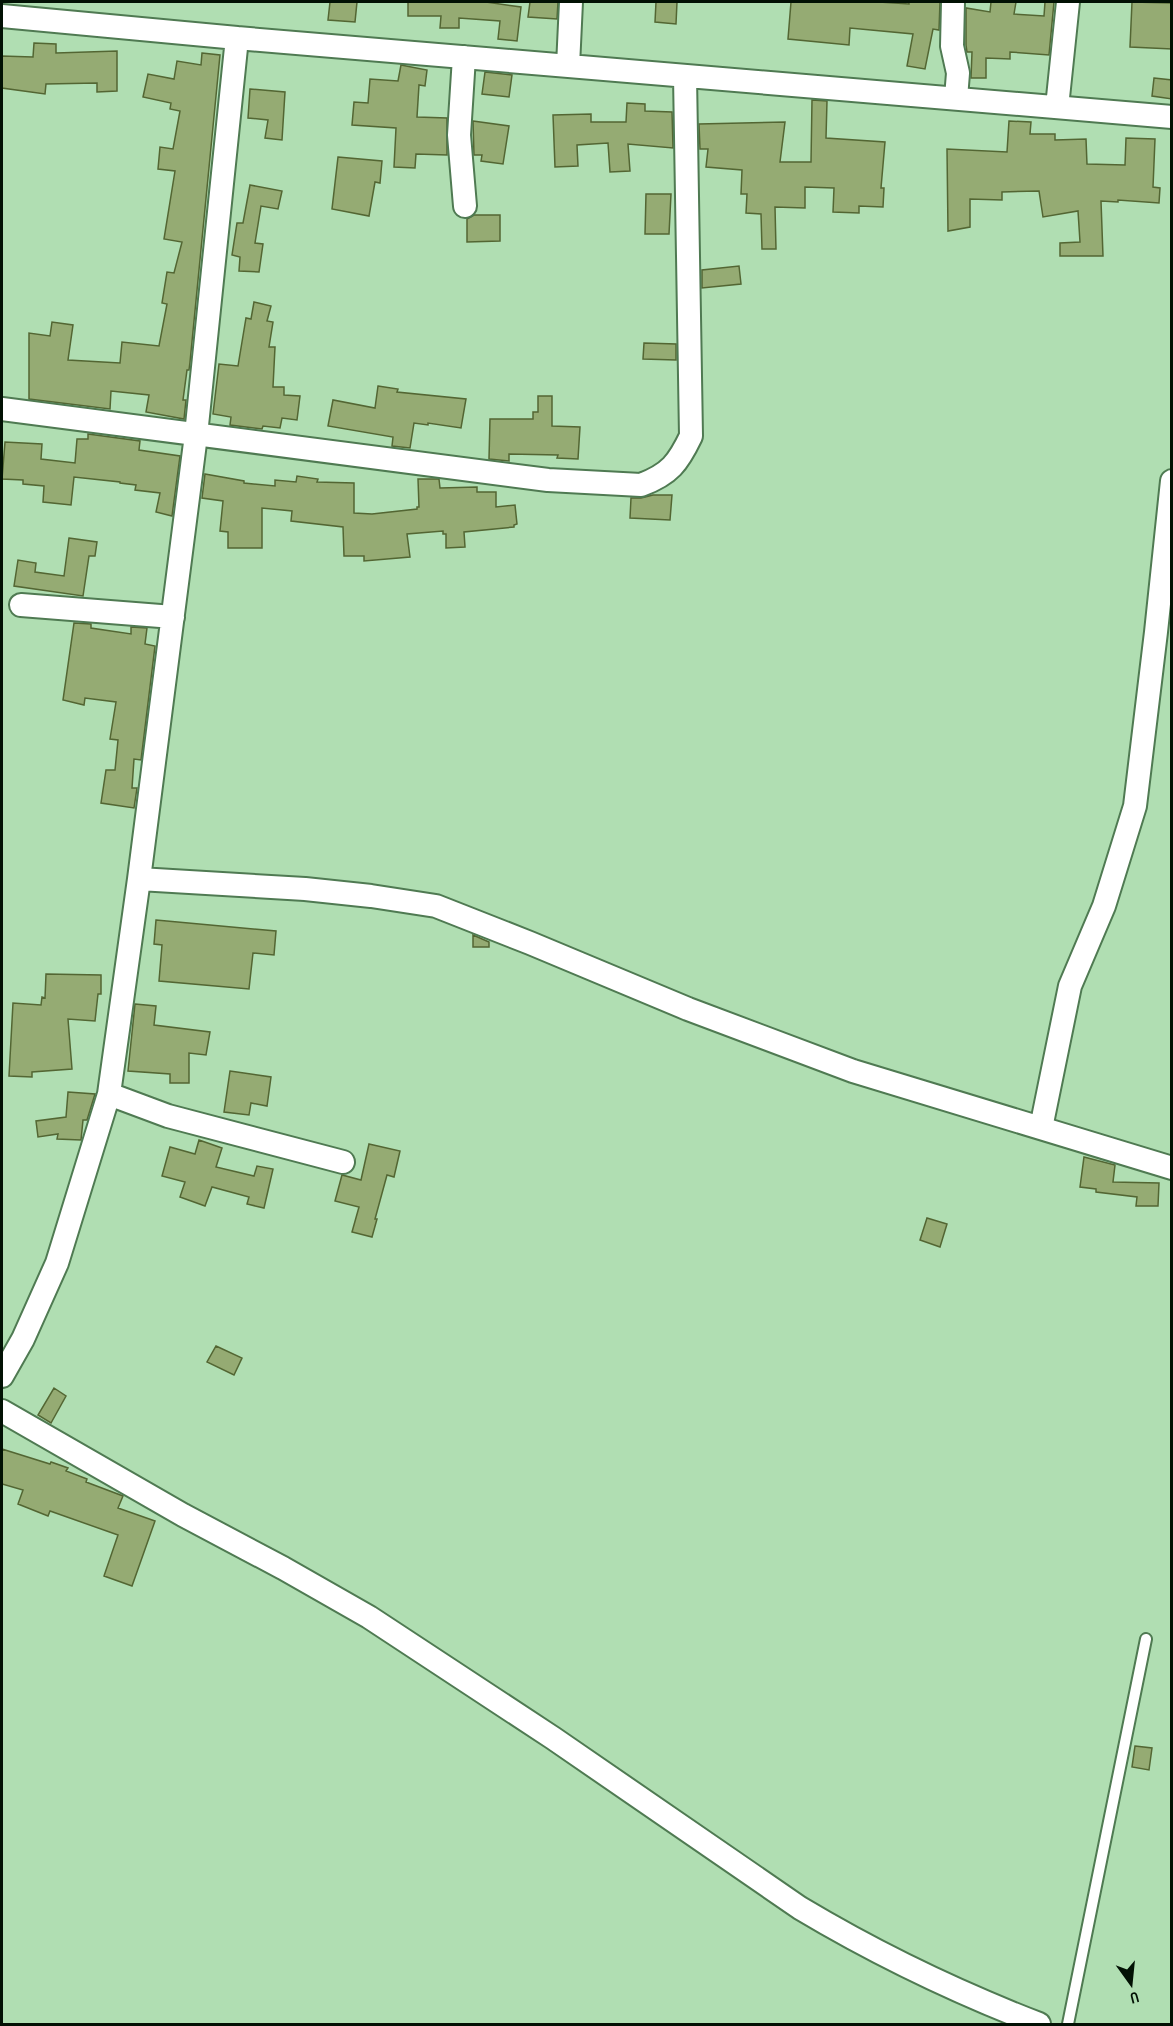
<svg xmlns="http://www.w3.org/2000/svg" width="1173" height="2026" font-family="'Sofia Sans Condensed',sans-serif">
  <rect width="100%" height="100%" fill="#b0deb2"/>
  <path fill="#95ab73" stroke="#536633" stroke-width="1.5" d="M330 2H357L355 22 328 20Z
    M408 2H486L521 7 517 41 498 39 500 21 459 18V28H440L441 16H408Z
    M530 2H558L557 19 528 17Z
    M656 2H677L676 24 655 22Z
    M791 2H879L909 4V2H940L939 30 933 29 925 69 907 66 913 34 850 28 849 45 788 39Z
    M991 2H1016L1014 14 1044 16 1045 2H1054L1049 55 1010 52V59L986 58V78H971L972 52H967L966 45V8L990 12Z
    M1132 2 1172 3V49L1130 47Z
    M34 43 56 44V53L117 51V91L97 92V83L46 84 45 94 2 88V56L33 57Z
    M202 53 220 55 190 362 189 370H187L183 400H186L184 419 146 412 149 395 111 391 110 409 29 399V333L50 336 52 322 73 325 68 360 120 363 122 342 159 346 167 304 162 303 167 272 174 273 182 242 164 239 175 171 158 169 160 147 173 149 180 111 170 109 171 103 143 97 148 74 174 79 177 61 201 65Z
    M401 65 427 70 425 86 419 85 417 117 447 118V155L416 154 415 168 394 167 396 128 352 125 354 102 368 103 370 79 398 81Z
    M485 72 512 75 509 97 482 94Z
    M1154 78 1172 80V99L1152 96Z
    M250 89 285 92 282 140 265 138 268 120 248 118Z
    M812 100 827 101 826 138 885 142 881 188H884L883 207 859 206V213L833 212 834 188 805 187V208L775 207 776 249H762L761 214 746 213 747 194H741L742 170 706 167 708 149H700L699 124 785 122 780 162H811Z
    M627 103 645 104V111L672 112 673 148 628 144 630 171 610 172 608 143 577 145 578 166 555 167 553 115 591 114V122H626Z
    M473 121 509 126 503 164 481 161 482 155H474Z
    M1009 121 1031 122 1030 134H1055V140L1086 139 1087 164 1125 165 1126 138 1155 139 1153 187 1160 188 1159 203 1118 200V202L1101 201 1103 256H1060V243L1080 242 1078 211 1043 217 1039 191 1002 192V200L970 199V227L948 231 947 149 1007 152Z
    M338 157 382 161 380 183 375 182 369 216 332 209Z
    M250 185 282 191 278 209 261 206 255 243 263 244 259 272 239 271 240 257 232 255 237 223H243Z
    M646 194H671L669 234H645Z
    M474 215H500V241L467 242V219Z
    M739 266 741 284 702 288V270Z
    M254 302 271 306 267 321 273 322 269 347H275L273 387H284V395L300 396 297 420 282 418 280 428 263 426 262 429 230 425 231 417 213 414 219 364 238 366 246 318 251 319Z
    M644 343 676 344V360L643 359Z
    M378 386 398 389 397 392 466 399 461 428 428 423V425L414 423 410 448 392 446 393 437 328 426 333 400 375 408Z
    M538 396H552V426L580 427 578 459 557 458 558 455 509 454V461L489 459 490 419H533V412H538Z
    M88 434 140 441 139 450 180 456 172 516 156 512 160 493 135 490 136 485 120 483V482L74 477 71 505 43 502 44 486 23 484V480L2 479 5 442 42 444 41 459 75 463 77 439H88Z
    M205 474 244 481V483L275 486V480L296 482 297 476 318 479 317 482 354 483V513L372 514 417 509V507H419L418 479H439L440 488 477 487V492H496V507L515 505 517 524 514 525V527L464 532 465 547 446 548V534H443V531L407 534 410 557 364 561V556H344L343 527 291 521 292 511 262 508V548H228V532L220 531 223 501 202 498Z
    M653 495H672L670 520 630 518 631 498H641Z
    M69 538 97 542 95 556H89L83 596 14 586 18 560 36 563 35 572 64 576Z
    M74 623 91 624V628L131 634V627L147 628 145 644 155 646 141 760 134 759 132 788H137L134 808 101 803 106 770H115L118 740 110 739 116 702 85 698 84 705 63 700Z
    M156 920 276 931 274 955 253 953 249 989 159 981 162 945 154 944Z
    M473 935 489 942V947H473Z
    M46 974 101 975V994H98L95 1021 68 1019 72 1069 32 1072V1077L9 1076 13 1003 41 1005 42 997 45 998Z
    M135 1004 156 1006 154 1025 210 1032 206 1055 189 1053V1083H170V1074L128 1071Z
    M230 1071 271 1077 267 1106 251 1103 249 1115 224 1112Z
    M68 1092 95 1094 87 1120H83L81 1140 57 1139 58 1134 38 1137 36 1121 66 1117Z
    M199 1140 222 1148 216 1167 254 1176 257 1166 273 1169 264 1208 247 1204 249 1197 212 1187 205 1206 180 1197 185 1182 162 1176 170 1147 195 1154Z
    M369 1144 400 1151 394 1177 387 1175 375 1219H377L372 1237 352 1232 359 1207 335 1201 342 1175 361 1180Z
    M1084 1157 1115 1165 1113 1182 1159 1183 1158 1206H1136L1137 1197 1096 1192V1189L1080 1187Z
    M927 1218 947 1224 940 1247 920 1240Z
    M216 1346 242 1358 234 1375 207 1362Z
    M54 1388 66 1396 51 1423 38 1415Z
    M2 1449 50 1464 51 1462 68 1468 66 1471 87 1479 86 1482 123 1496 118 1508 155 1521 132 1586 104 1576 118 1535 50 1511 48 1516 18 1504 23 1490 2 1484Z
    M1135 1746 1152 1748 1149 1770 1132 1767Z"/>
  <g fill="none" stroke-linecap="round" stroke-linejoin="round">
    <g stroke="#4f7a52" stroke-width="14">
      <path id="lane" d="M1068 2024 1146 1639"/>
    </g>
    <g stroke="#4f7a52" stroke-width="26">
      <path id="street" d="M953 2 952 46 958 73 956 98
        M2 16 237 38 1172 117
        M464 57 459 135 465 206
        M568 66 571 2
        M1057 107 1068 2
        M2 409 548 480 641 485C670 474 678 463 691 436L685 76
        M21 605 173 617
        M139 879 305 889 371 896 436 906 530 943 688 1009 853 1071 1172 1168
        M109 1094 168 1116 343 1162
        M1041 1128 1070 986 1104 906 1135 806 1156 632 1172 481
        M2 1376 23 1339 57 1263 109 1094 139 879 196 435 237 38
        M2 1411 183 1515 283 1568 369 1617 553 1738 800 1908C877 1954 956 1992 1039 2024"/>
    </g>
    <use href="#lane" stroke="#fff" stroke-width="10"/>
    <use href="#street" stroke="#fff" stroke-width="22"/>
  </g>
  <rect width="1173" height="2026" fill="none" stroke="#021104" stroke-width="6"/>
  <g transform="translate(1131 1984) rotate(165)" stroke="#b0deb2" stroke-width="4.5" paint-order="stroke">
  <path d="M0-4.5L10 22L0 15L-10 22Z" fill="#021104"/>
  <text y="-9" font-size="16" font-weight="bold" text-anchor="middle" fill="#021104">U</text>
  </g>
</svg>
